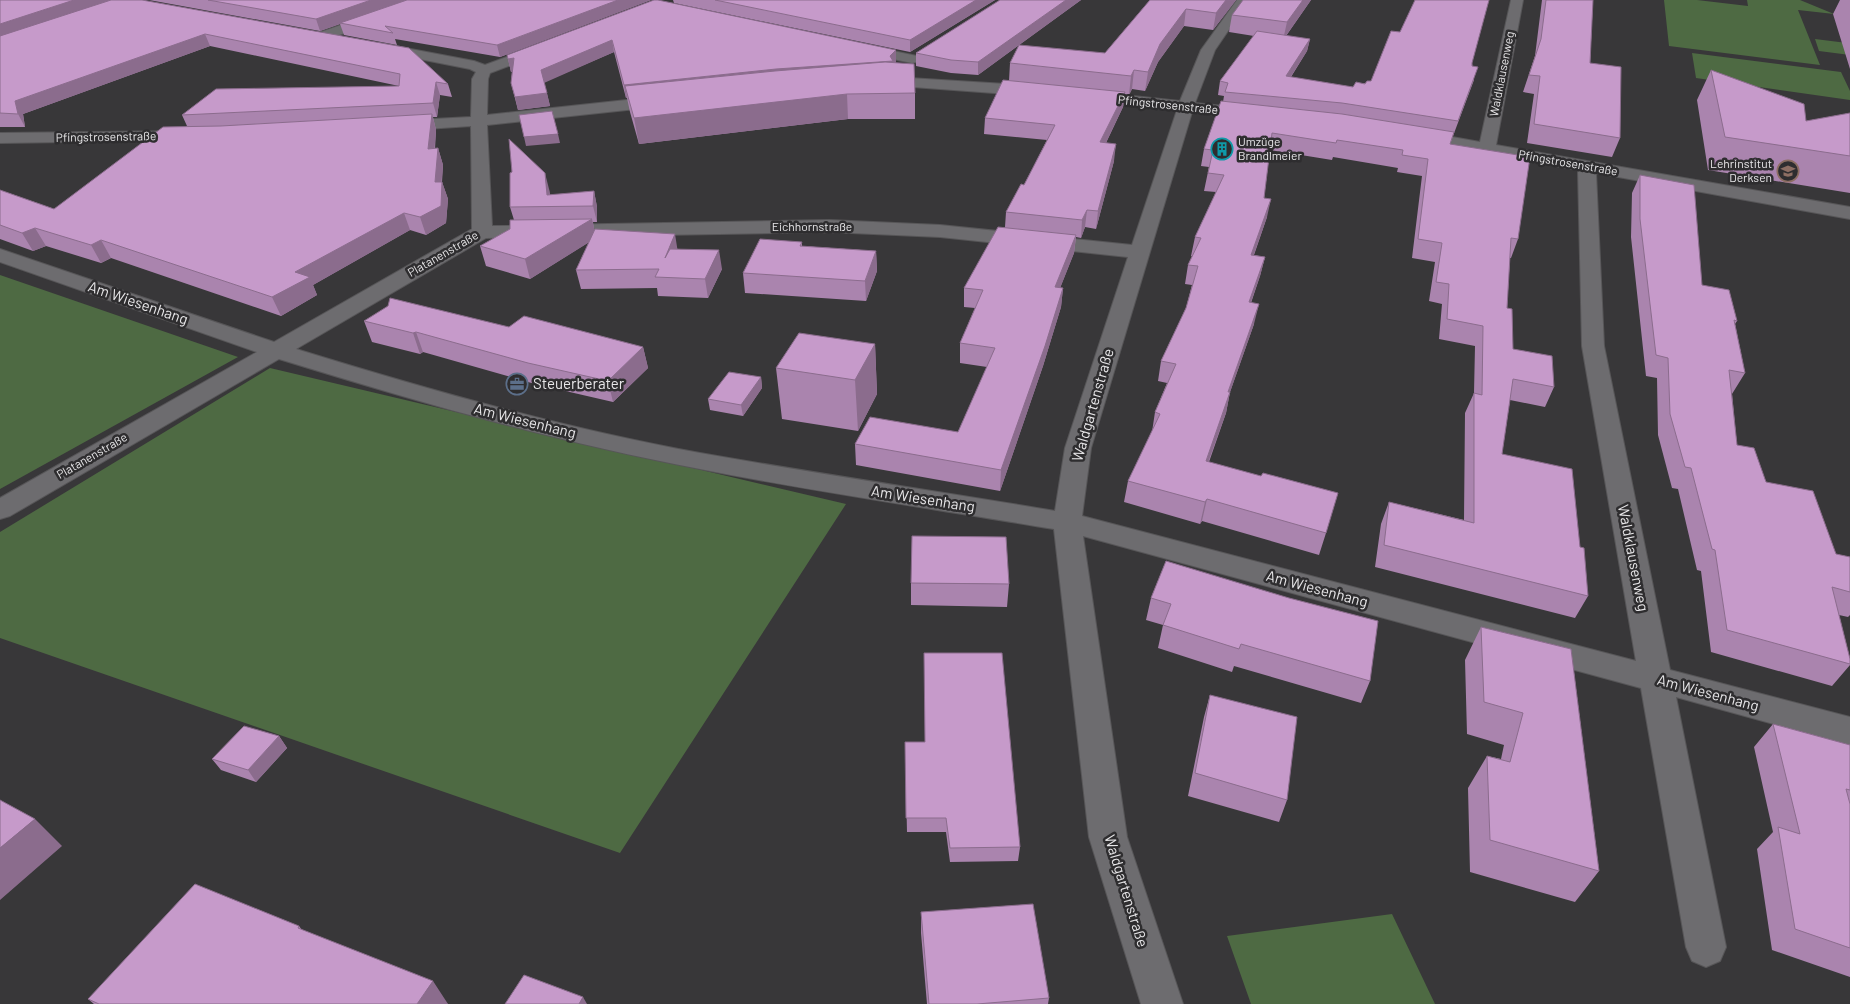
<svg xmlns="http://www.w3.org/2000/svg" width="1850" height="1004" font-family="Barlow,sans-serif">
  <rect width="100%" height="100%" fill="#383739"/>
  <path fill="#4e6a43" d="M1664 0H1697L1748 6 1747 0H1800L1834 14 1798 10 1820 65 1669 46Z
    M1815 39 1847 43 1850 55 1819 51Z
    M1692 53 1841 72 1850 91V100L1696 78Z
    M0 275 238 357 0 489Z
    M270 368 846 504 620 853 0 638V532Z
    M1392 914 1435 1004H1251L1227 936Z"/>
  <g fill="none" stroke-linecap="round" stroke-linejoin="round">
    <g stroke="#575658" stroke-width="2">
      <path id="minor" d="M413 0H431L429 3 328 39 323 40 316 36 318 33Z
        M1237 0H1249L1215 50 1195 103 1254 109 1260 111 1262 114 1260 117 1254 119 1192 112 1091 448 1082 516 1636 661 1582 346 1578 170 1413 140 1407 139 1405 135 1407 131 1413 130 1480 142 1511 0H1523L1496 145 1850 207V219L1596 173 1604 346 1670 670 1850 717V745L1676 697 1726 947 1720 961 1706 967 1692 961 1686 947 1641 688 1083 536 1127 837 1183 1004H1141L1089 837 1054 529C936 509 817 492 700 469 557 442 418 402 279 359L10 516 0 519V498L257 352 0 262V249L274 342 472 229 471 126 396 131 390 129 388 126 390 123 396 121 471 117 472 79 476 72 470 69 374 50 372 47 374 44 379 43 474 61 485 65 539 45H549L551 48 549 51 490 73 488 79 487 115 664 96 670 98 672 101 670 104 664 106 487 125 492 226 829 220 940 225 1132 245 1177 110 1086 101 1081 99 1078 96 1081 93 1086 91 1180 101 1201 50ZM829 232 940 237 1128 257 1065 448 1055 511C937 491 818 474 700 453 563 428 429 390 296 349L486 238Z
        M860 44 917 56 919 59 917 62 912 63 855 51 853 48 855 45Z
        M877 76 1036 86 1041 88 1044 91 1041 94 1036 96 872 84 869 81 872 78Z
        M188 131 194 132 196 136 194 140 0 143V133Z"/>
    </g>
    <use href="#minor" fill="#6d6c6f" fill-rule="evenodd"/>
  </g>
  <path fill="#aa84ae" d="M0 0H142L448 84 452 97 440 95 437 117H433L436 130 435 149 438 148 443 165 442 182 448 199 446 223 426 235 410 230 313 285 317 295 281 316 111 258 101 263 46 246 33 251 0 239V190L54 209 187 126 182 115 399 86 210 46 23 114 25 127H0Z
    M149 0H651L500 57 395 39 397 45 344 35 340 24 320 31Z
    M654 0 896 62 895 63 915 93V119H848L639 144 630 112 627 98H626L614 52 544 82 550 106 518 110 511 83 512 72H511L508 59Z
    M673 0H995L910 52 674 3Z
    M1000 0H1081L978 75 951 73 916 66V53Z
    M1150 0H1236L1213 30 1184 26 1158 62 1145 91 1132 89 1129 95 1125 94 1123 107 1106 143 1114 161 1096 229 1085 227 1081 238 1076 237 1074 253 1060 288H1063L1061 307 1043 366 1000 491 856 465 855 444 958 432 987 367 960 363V343L975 308 964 307V288L1005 227 1006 212 1024 185 1047 140 984 134 985 118 1009 81 1010 63 1105 53Z
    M1311 0 1286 36 1310 39 1307 51 1291 77 1353 87 1371 81 1472 63 1474 80 1450 144 1518 239 1511 258H1510L1507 308 1513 349 1554 387 1545 407 1510 400 1502 454 1580 547 1588 596 1575 618 1375 567 1381 524 1389 502 1464 520 1465 413 1474 393 1475 346 1439 339 1442 304 1429 301 1435 262 1412 258 1422 176 1397 172 1398 168 1333 157 1332 160 1270 150 1264 198 1267 217 1254 255 1265 257 1260 276 1251 303 1254 324 1230 392 1226 413 1209 462 1326 533 1319 555 1202 521 1200 524 1124 502 1128 481 1152 432 1155 412 1167 383 1158 381 1161 361 1186 308 1192 285 1185 284 1188 265 1192 256H1191L1195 237 1216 192 1204 191 1209 167 1201 166 1204 149 1223 102 1224 96 1218 95 1220 81 1254 36 1229 32 1232 15Z
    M1542 0H1593L1590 63 1620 138 1612 157 1527 143 1534 94 1523 92 1535 56Z
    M1840 0H1850V69L1833 14Z
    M1711 70 1806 121 1850 113V193L1708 170 1697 100Z
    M1640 175 1702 285 1737 321 1735 324 1745 373 1732 394 1737 445 1766 482 1836 554 1850 557V615L1848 617 1839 615 1850 659V665L1832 686 1711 652 1701 571 1697 570 1678 489 1672 488 1658 435 1657 378 1646 376 1631 237 1632 193Z
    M549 189 550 195 594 191 597 207V222H593L594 230 678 249 722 269 708 298 658 296 657 288 581 289 576 270 589 242 530 279 486 266 480 246 510 229 514 220 510 207Z
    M802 242V246L876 251 877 271 866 301 745 293 743 273Z
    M364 321 509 327 643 347 648 368 613 402 535 384 423 352 420 354 372 342Z
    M875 344 877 394 858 431 782 419 776 368Z
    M761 377 762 388 743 416 710 410 708 399Z
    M1166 561 1370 681 1361 703 1234 666 1232 672 1158 648 1163 625 1146 620 1151 598Z
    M911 583 1009 584 1007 607 911 605Z
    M1481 627 1571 649 1599 871 1575 902 1470 872 1468 788 1487 756 1501 759 1504 745 1467 734 1465 660Z
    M1210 695 1287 800 1279 822 1188 796 1204 717Z
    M1773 724 1850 745V977L1772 950 1757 849 1773 832 1754 747Z
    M279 736 287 748 256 782 221 770 212 759Z
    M905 742 1020 847 1018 861 950 862 946 832H907Z
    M921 912 1049 998 1048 1004H927L921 933Z
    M299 926 302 930 448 1004H94L88 999Z"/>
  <path fill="#8b6c8d" d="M74 0H114L0 38V24Z
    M371 0H407L320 31 316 19Z
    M618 0H651L500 57 497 45Z
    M976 0H995L910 52V40Z
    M1066 0H1081L978 75V62Z
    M1226 0H1236L1213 30 1216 13Z
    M1303 0H1311L1283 40 1287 22Z
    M1186 9 1184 26 1158 62 1145 91 1148 72 1160 44Z
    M205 34 210 46 23 114 25 127 18 114 15 101Z
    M1310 39 1307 51 1283 89 1286 76Z
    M612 40 614 52 544 83 541 70Z
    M896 50V62L893 65 625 86 627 98H626L624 85 890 56Z
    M514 58 517 71 511 72 508 59Z
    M1134 70 1132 89 1129 95 1131 76Z
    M436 82 440 95 437 117 433 103Z
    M1125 92 1123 107 1098 159 1100 142Z
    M547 93 550 106 518 110 515 97Z
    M847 94 848 119 639 144 634 118Z
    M432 114 436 130 433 166 428 149Z
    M558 134 560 143 526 146 524 137Z
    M1116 144 1114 161 1096 229 1098 211Z
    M438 148 443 165 440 199 435 182Z
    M545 173 549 189 551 206 547 195Z
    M442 182 448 199 446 223 426 235 420 217Z
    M594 191 597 207V222L593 206Z
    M1271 199 1267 217 1247 274 1251 255Z
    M1087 210 1085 227 1081 238 1082 220Z
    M404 213 410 230 313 285 317 295 281 316 272 297 295 272Z
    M592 219 596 238 530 279 525 259Z
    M35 228 46 246 33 251 22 233Z
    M675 234 678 253 665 258Z
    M1076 235 1074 253 1053 306 1055 287Z
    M101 240 111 258 101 263 91 245Z
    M719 250 722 269 708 298 705 279Z
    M876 251 877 271 866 301 865 281Z
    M1265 257 1260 276 1244 322 1249 302Z
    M1063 288 1061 307 1043 366 1000 491 1001 470Z
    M1259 304 1254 324 1223 412 1228 392Z
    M416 332 423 352 420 354 413 333Z
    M875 344 877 394 858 431 855 380Z
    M643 347 648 368 613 402 608 381Z
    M761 377 762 388 743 416 741 405Z
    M1230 392 1226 413 1201 482 1206 461Z
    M1207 499 1202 521 1200 524 1205 502Z
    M279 736 287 748 256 782 248 770Z
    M35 819 62 846 0 900V848Z
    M433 981 448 1004H417Z
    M583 997 587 1004H579Z"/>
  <path fill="#c69aca" stroke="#8b6c8d" d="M0 0H74L0 24Z
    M111 0H142L409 48 448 84 436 82 433 103 182 115 216 89 399 86 400 74 205 34 15 101 18 114 0 113V36Z
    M208 0H371L316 19Z
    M407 0H618L497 45 385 26 393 33 340 23Z
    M654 0H658L896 50 890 56 893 61 776 69 624 85 612 40 541 70 547 93 515 97 511 83 514 58 508 59 507 55Z
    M715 0H976L910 40Z
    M1000 0H1066L978 62 951 60 916 53Z
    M1150 0H1226L1216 13 1186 9 1160 44 1148 72 1134 70 1131 76 1010 63 1019 45 1105 53Z
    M1243 0H1303L1287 22 1232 15Z
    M1415 0H1489L1472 63V66L1478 67 1458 121 1342 103 1225 92 1228 83 1220 81 1257 31 1310 39 1286 76 1353 87 1356 82 1365 84 1367 81H1371L1391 31 1400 32Z
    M1546 0H1593L1590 63 1621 67 1620 138 1534 124 1540 76 1529 75 1541 39Z
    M885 62 914 64 915 93 847 94 634 118 625 86 775 71Z
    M1711 70 1804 104 1806 121 1850 113V156L1725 137Z
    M1003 80 1125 92 1100 142 1116 144 1098 211 1087 210 1082 220 1006 212 1021 184 1024 185 1055 125 985 118Z
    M1221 101 1342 114 1454 132 1450 144 1530 157 1518 239 1511 238 1507 308 1512 309 1513 349 1552 356 1554 387 1513 379 1502 454 1572 469 1580 547 1584 548 1588 596 1384 545 1389 502 1474 523V393L1482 395 1483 326 1447 319 1449 284 1436 282 1442 243 1418 239 1428 159 1402 155 1403 150 1337 140 1336 143 1272 133 1264 198 1271 199 1251 255 1265 257 1249 302 1259 304 1228 392H1230L1206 461 1261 476 1263 473 1338 493 1326 533 1207 499 1205 502 1128 481 1160 414 1155 412 1176 364 1161 361 1186 308 1198 266 1188 265 1201 238 1195 237 1224 175 1208 173 1213 150 1204 149Z
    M552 111 558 134 524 137 519 115Z
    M432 114 428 149 438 148 435 182H442L441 206 420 217 404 213 295 272 310 277 272 297 101 240 91 245 35 228 22 233 0 225V190L54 209 163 127 221 126Z
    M509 139 545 173 547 195 594 191 593 206 510 207V173L512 172Z
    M1640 175 1694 185 1702 285 1729 290 1737 321 1734 320 1745 373 1729 370 1737 445 1754 448 1766 482 1813 491 1836 554 1850 557V592L1832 587 1850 659V664L1727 630 1715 550 1712 549 1691 468 1685 467 1670 414 1668 358 1656 355 1640 219Z
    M592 219 525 259 480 246 510 229V220Z
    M998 227 1076 235 1055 287 1063 288 1045 346 1001 470 855 444 870 417 958 432 995 348 960 343 983 290 964 288Z
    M595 229 675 234 665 258 670 249 719 250 705 279 655 277 659 269 576 270Z
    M760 239 802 242 800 246 876 251 865 281 743 273Z
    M390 298 509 327 524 316 643 347 608 381 528 363 416 332 413 333 364 321 388 306Z
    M799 333 875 344 855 380 776 368Z
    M729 372 761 377 741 405 708 399Z
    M912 536 1006 537 1009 584 911 583Z
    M1166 561 1289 598 1378 621 1370 681 1241 644 1239 649 1163 625 1171 604 1151 598Z
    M1481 627 1571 649 1599 871 1490 840 1487 756 1510 762 1523 713 1484 702Z
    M924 653H1002L1020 847 950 848 946 818H906L905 742H925Z
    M1210 695 1297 717 1287 800 1195 773Z
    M1773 724 1850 745V790L1846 789 1850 804V948L1795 929 1778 827 1800 834Z
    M244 726 279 736 248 770 212 759Z
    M0 800 35 819 0 848Z
    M195 884 299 926 298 928 433 981 417 1004H99L88 999Z
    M1033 904 1049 998 977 1004H929L921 912Z
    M524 975 583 997 579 1004H505Z"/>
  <defs>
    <g id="building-ring" transform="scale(1.125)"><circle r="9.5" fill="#2e2d2f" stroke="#0f9aa8" stroke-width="1.5"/><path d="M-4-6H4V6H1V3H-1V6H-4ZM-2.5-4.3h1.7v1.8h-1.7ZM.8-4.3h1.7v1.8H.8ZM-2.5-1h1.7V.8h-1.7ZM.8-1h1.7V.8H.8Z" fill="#0f9aa8"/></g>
    <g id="school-ring" transform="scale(1.125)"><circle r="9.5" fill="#2e2d2f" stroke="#8d6e63" stroke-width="1.5"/><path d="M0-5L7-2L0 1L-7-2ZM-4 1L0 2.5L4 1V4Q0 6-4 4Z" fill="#8d6e63"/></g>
    <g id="office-ring" transform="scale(1.125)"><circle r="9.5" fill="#2e2d2f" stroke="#5c6f8a" stroke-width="1.5"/><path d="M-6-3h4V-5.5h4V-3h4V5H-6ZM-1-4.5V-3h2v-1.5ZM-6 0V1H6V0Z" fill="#5c6f8a"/></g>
  </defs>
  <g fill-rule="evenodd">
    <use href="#building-ring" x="1222" y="149"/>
    <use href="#school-ring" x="1788" y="171"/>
    <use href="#office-ring" x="517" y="384"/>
  </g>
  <g text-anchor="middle" stroke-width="5" stroke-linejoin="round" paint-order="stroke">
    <g font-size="12" fill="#e8e7e9" stroke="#2e2d2f">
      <text transform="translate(1502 74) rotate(-79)" y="4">Waldklausenweg</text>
      <text transform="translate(1168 105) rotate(6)" y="4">Pfingstrosenstraße</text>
      <text transform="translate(106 137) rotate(-1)" y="4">Pfingstrosenstraße</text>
      <text transform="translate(1568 163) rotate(10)" y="4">Pfingstrosenstraße</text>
      <text x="812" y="231">Eichhornstraße</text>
      <text transform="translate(443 254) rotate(-30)" y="4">Platanenstraße</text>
      <text transform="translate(92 456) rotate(-30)" y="4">Platanenstraße</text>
    </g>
    <g font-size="12" fill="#e8e7e9" stroke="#2e2d2f" text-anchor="start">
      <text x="1238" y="146">Umzüge<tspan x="1238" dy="14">Brandlmeier</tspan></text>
      <text x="1772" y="168" text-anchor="end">Lehrinstitut<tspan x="1772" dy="14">Derksen</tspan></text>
    </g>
    <g font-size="15" fill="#e8e7e9" stroke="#2e2d2f">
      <text transform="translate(138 303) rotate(19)" y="5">Am Wiesenhang</text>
      <text transform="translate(1093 405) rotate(-74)" y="5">Waldgartenstraße</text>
      <text transform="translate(525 421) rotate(14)" y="5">Am Wiesenhang</text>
      <text transform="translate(923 499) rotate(9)" y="5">Am Wiesenhang</text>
      <text transform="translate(1633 558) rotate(79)" y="5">Waldklausenweg</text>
      <text transform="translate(1317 589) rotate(15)" y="5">Am Wiesenhang</text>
      <text transform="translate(1708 693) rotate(15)" y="5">Am Wiesenhang</text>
      <text transform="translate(1126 891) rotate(73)" y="5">Waldgartenstraße</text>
    </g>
    <g font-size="15" fill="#e8e7e9" stroke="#2e2d2f" text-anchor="start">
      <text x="533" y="389">Steuerberater</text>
    </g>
  </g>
</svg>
